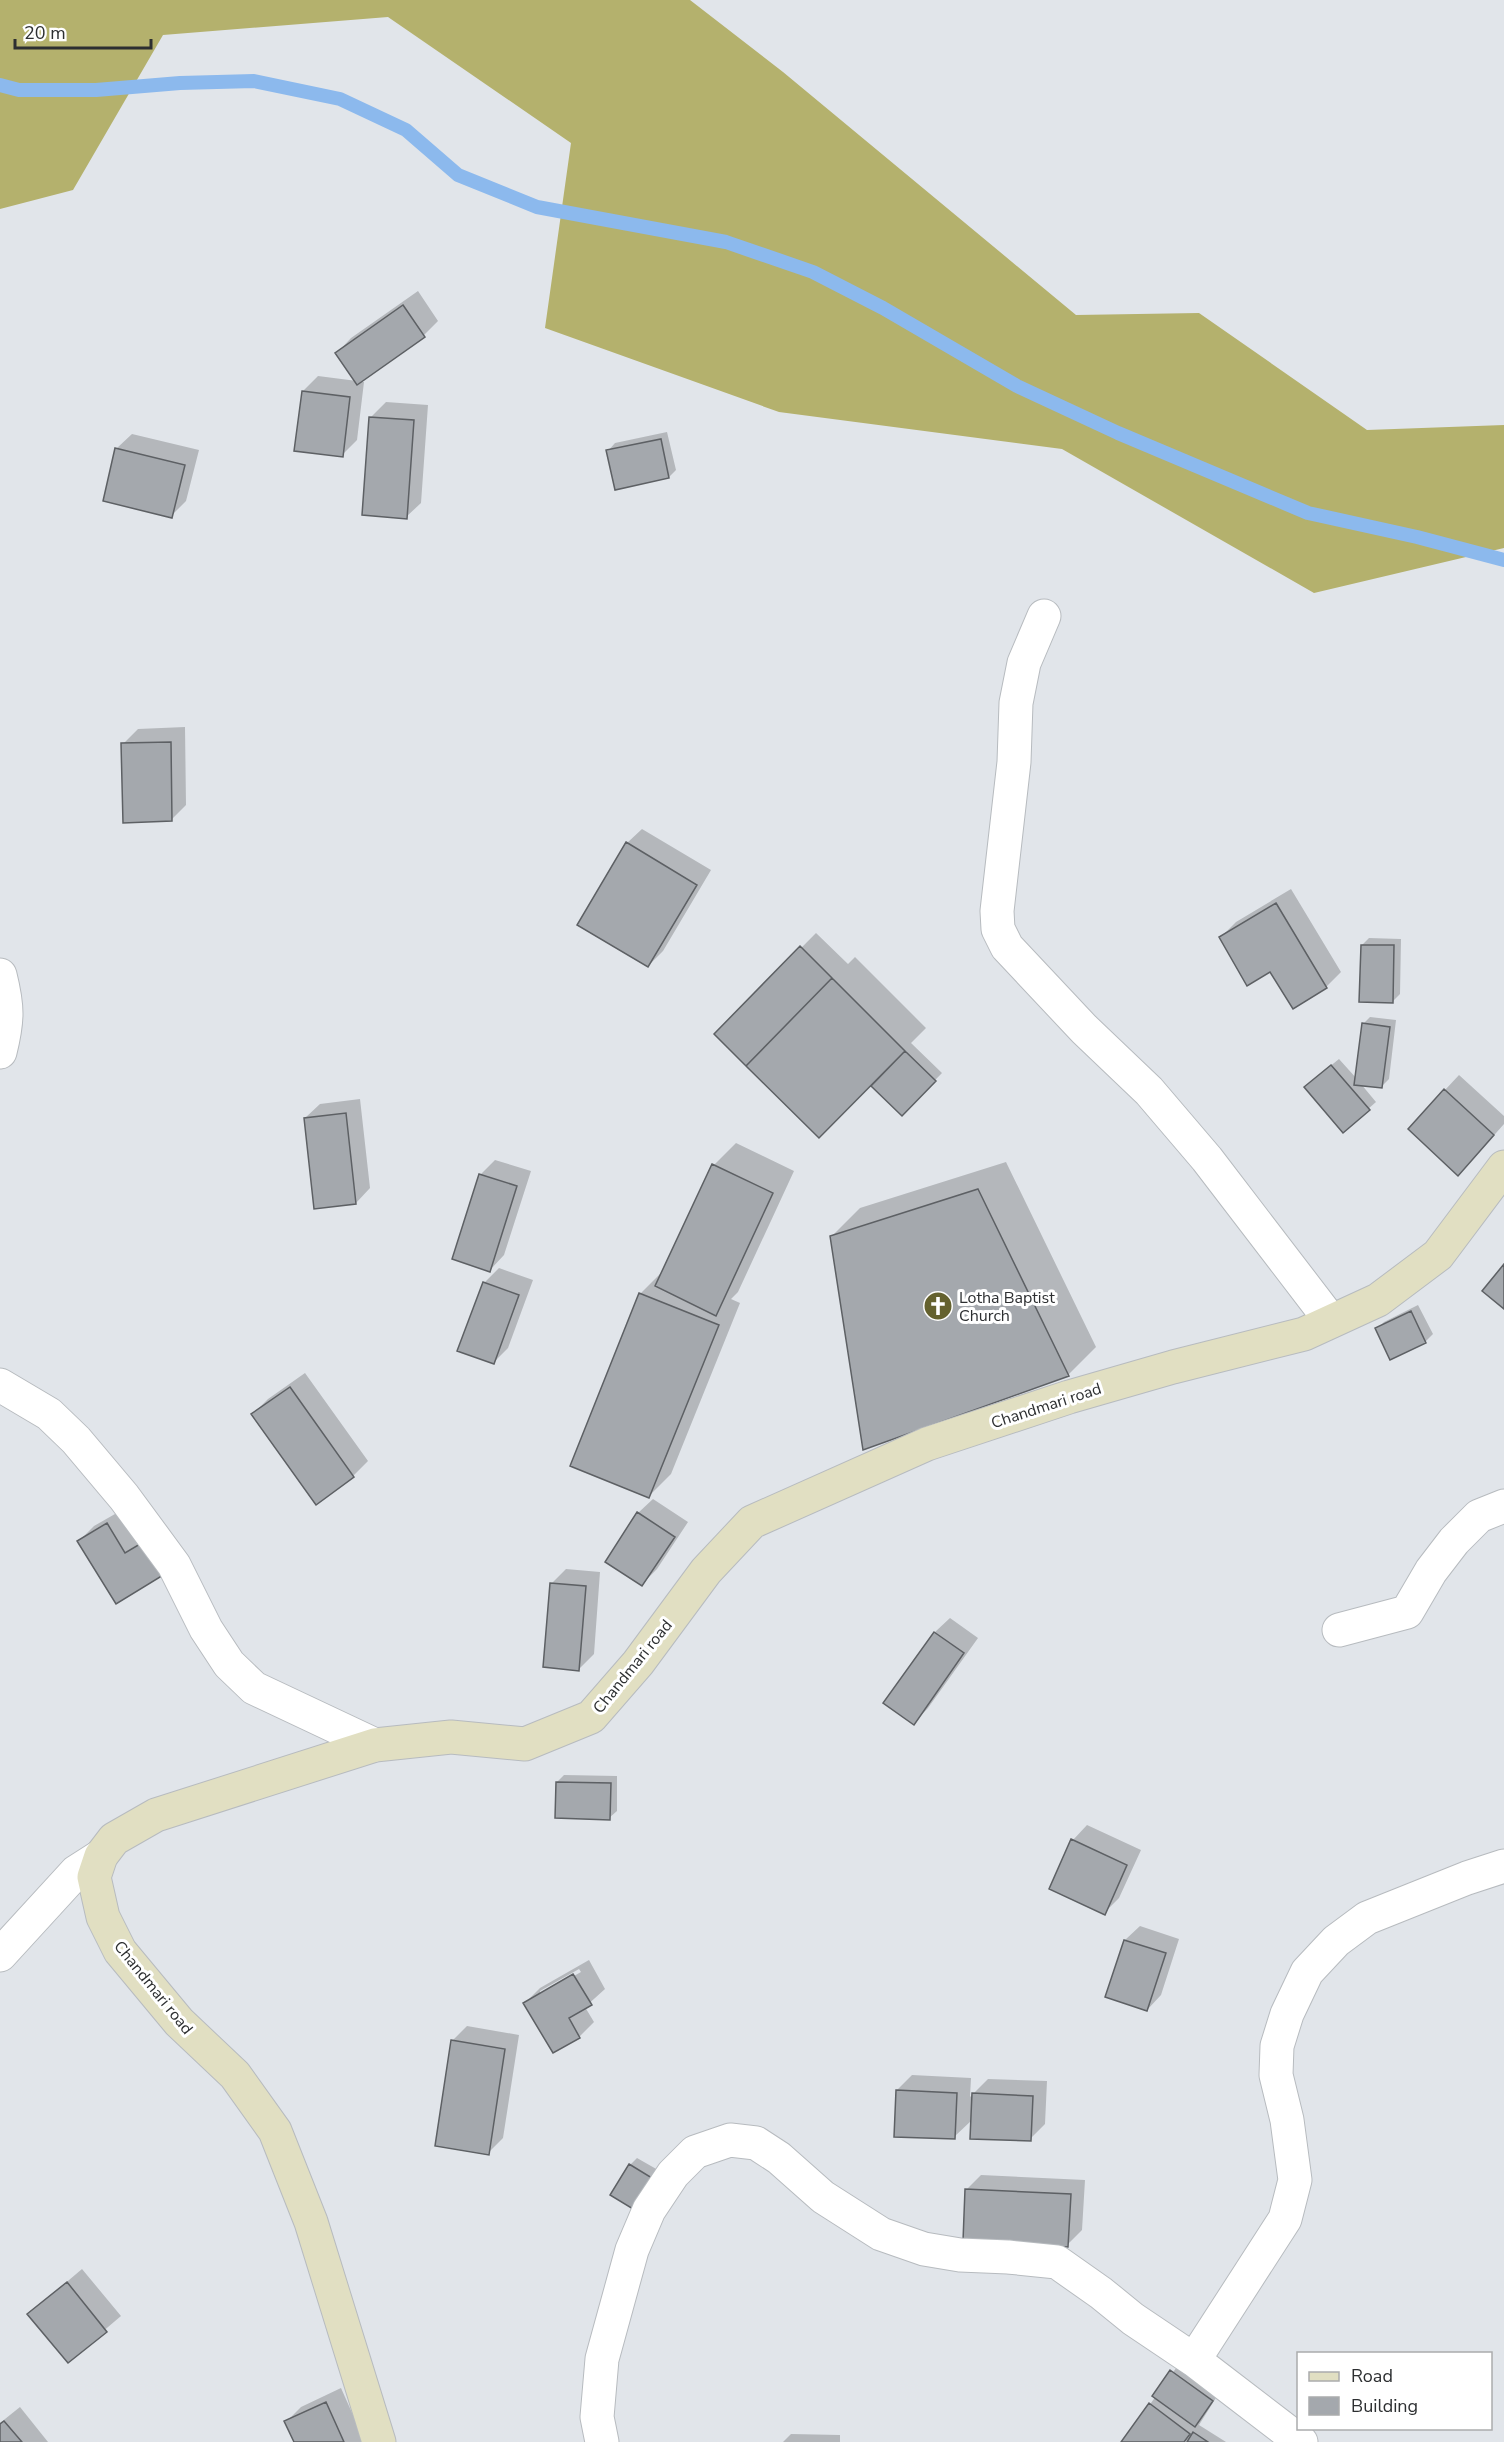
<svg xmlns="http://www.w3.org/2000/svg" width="1504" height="2442" font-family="'Nunito Sans',sans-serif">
  <rect width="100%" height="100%" fill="#e1e5ea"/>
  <path fill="#b4b16d" d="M0 0H690L783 72 1076 315 1199 313 1367 430 1504 425V548L1314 593 1062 449 779 412 545 328 571 143 388 17 163 35 73 190 0 209Z"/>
  <path fill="#0003" fill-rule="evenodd" d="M418 291 438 321 424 335 358 382H364L357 440 342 455 303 391 318 376 357 381 337 353 351 338Z
    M386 402 428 405 421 503 406 517 371 417Z
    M667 432 676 470 669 477 608 451 615 443Z
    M132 434 199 450 186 501 171 516 105 500 117 448Z
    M185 727 186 805 171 820 123 744 138 729Z
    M642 829 711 870 663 951 648 966 627 843Z
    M1291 889 1341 972 1326 987 1271 969 1221 937 1236 922Z
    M816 933 848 964 855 957 926 1028 911 1043 942 1073 902 1114 871 1084 716 1034Z
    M1369 938 1401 939 1400 994 1393 1001 1362 945Z
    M1370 1017 1396 1020 1389 1079 1382 1086 1361 1084 1376 1102 1343 1131 1313 1080 1339 1059 1357 1079 1363 1024Z
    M1459 1075 1504 1116V1124L1473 1159 1445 1090Z
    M360 1099 370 1188 356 1203 305 1118 320 1104Z
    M736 1143 794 1171 738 1292 731 1299 740 1303 671 1474 649 1496 572 1465 641 1293 663 1271 714 1165Z
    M495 1160 531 1171 504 1255 490 1270 480 1175Z
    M1006 1162 1096 1347 1068 1375 832 1236 860 1208Z
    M499 1268 533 1280 508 1348 493 1363 484 1283Z
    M1418 1305 1433 1334 1425 1342 1391 1358 1377 1329 1384 1322Z
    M305 1373 368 1461 353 1476 316 1502 253 1414 268 1399Z
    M653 1499 688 1522 657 1569 642 1584 638 1513Z
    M122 1510 164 1573 79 1541 94 1526Z
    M566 1569 600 1572 594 1654 579 1669 551 1584Z
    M950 1618 978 1638 928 1708 914 1723 886 1703 935 1632Z
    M564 1775 617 1776V1811L609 1818 557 1782Z
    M1087 1825 1141 1850 1119 1898 1104 1913 1073 1840Z
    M1140 1926 1179 1939 1161 1995 1147 2010 1107 1996 1125 1940Z
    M589 1960 605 1989 585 2007 594 2022 579 2037 553 2051 525 2003 540 1988ZM579 1969 581 1972 540 1995V1991Z
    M467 2026 519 2035 503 2138 488 2153 452 2041Z
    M912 2075 971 2078 970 2097 988 2079 1047 2081 1045 2124 1030 2139 972 2120 954 2137 897 2090Z
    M637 2158 658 2170 640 2200 630 2165Z
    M981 2175 1085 2180 1082 2230 1067 2245 966 2190Z
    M82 2269 121 2316 68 2361 29 2314Z
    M1179 2364 1219 2393 1199 2425 1226 2442H1123Z
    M341 2388 365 2442H295L286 2422 301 2407Z
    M20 2407 48 2442H0V2423Z
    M791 2434 840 2435V2442H783Z"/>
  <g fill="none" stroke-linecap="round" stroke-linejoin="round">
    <path stroke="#8cb9ed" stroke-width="14" d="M0 85 19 90H96L180 83 254 81 340 99 406 130 458 175 537 207 726 242 813 272 883 308 1017 386 1118 433 1308 513 1417 537 1504 560"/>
  </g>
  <path fill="#a4a8ad" stroke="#5d6064" stroke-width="1.5" d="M403 305 425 337 357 385 335 353Z
    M302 391 350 397 343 457 294 451Z
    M369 417 414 420 407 519 362 515Z
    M661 439 669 478 615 490 606 450Z
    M115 448 185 465 172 518 103 501Z
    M171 742 172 821 123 823 121 743Z
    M626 842 697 885 648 967 577 925Z
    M1276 903 1327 988 1293 1009 1270 972 1247 986 1219 937Z
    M1361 945H1394L1393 1003 1359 1002Z
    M800 946 832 978 746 1066 714 1034Z
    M832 978 905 1051 819 1138 746 1066Z
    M1362 1023 1390 1027 1382 1088 1354 1085Z
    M905 1051 936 1081 902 1116 871 1086Z
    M1331 1065 1370 1110 1343 1133 1304 1087Z
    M1444 1089 1494 1135 1458 1176 1408 1129Z
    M346 1113 356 1204 314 1209 304 1118Z
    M712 1164 773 1193 716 1316 655 1286Z
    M479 1174 517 1186 490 1272 452 1259Z
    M978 1189 1069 1376 863 1450 830 1236Z
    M1504 1264V1309L1482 1291Z
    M483 1282 519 1295 494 1364 457 1351Z
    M639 1293 719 1325 649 1498 570 1466Z
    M1411 1311 1426 1343 1390 1360 1375 1328Z
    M290 1387 354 1477 316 1505 251 1414Z
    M637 1512 675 1537 642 1586 605 1562Z
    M107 1523 125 1553 145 1541 165 1574 116 1604 77 1541Z
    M550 1583 586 1586 579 1671 543 1667Z
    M934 1632 964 1653 914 1725 883 1703Z
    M556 1782 611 1783 610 1820 555 1818Z
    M1071 1839 1127 1865 1105 1915 1049 1889Z
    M1124 1940 1166 1953 1147 2011 1105 1997Z
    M573 1974 592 2005 569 2018 580 2038 553 2053 523 2003Z
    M451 2040 505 2049 489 2155 435 2146Z
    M896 2090 957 2093 955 2139 894 2137Z
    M972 2093 1033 2096 1031 2141 970 2139Z
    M629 2164 652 2178 633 2209 610 2195Z
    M965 2189 1071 2194 1068 2247 963 2241Z
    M67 2282 107 2332 68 2363 27 2314Z
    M1170 2370 1213 2401 1195 2427 1152 2396Z
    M326 2402 344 2442H294L284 2421Z
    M1149 2403 1190 2434 1184 2442H1121Z
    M4 2421 22 2442H0V2424Z
    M1193 2432 1208 2442H1187Z"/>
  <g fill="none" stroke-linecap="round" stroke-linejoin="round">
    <g stroke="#b7bbbf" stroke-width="35">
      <path id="minor" d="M1044 616 1024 663 1016 703 1014 762 997 911 998 929 1007 947 1084 1029 1149 1091 1207 1159 1331 1321
        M0 975C8 1007 8 1020 0 1052
        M0 1385 49 1414 76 1440 124 1497 174 1565 206 1629 229 1664 254 1688 375 1745
        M1339 1630 1407 1612 1431 1571 1454 1541 1479 1516 1504 1506
        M0 1955 76 1872 101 1856
        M602 2442 597 2417 602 2359 632 2250 649 2210 673 2174 695 2152 730 2140 756 2143 779 2158 823 2197 881 2234 924 2249 960 2255 1008 2257 1057 2262 1101 2293 1133 2319 1194 2360
        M1301 2442 1194 2360 1285 2219 1295 2180 1287 2120 1276 2075 1277 2046 1287 2014 1307 1972 1336 1941 1367 1918 1467 1878 1504 1866"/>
    </g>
    <g stroke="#b7bbbf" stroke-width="35">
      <path id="secondary" d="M379 2442 311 2222 275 2131 235 2075 179 2022 120 1951 103 1917 94 1877 101 1856 114 1839 156 1815 375 1745 451 1737 525 1744 591 1717 638 1663 706 1571 752 1522 927 1444 1069 1397 1173 1367 1304 1334 1378 1300 1438 1255 1504 1167"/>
    </g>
    <use href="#minor" stroke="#fff" stroke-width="33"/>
    <use href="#secondary" stroke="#e1dfc2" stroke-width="33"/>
  </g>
  <defs>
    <g id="church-disc" transform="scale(1.5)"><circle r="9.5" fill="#64612e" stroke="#fff"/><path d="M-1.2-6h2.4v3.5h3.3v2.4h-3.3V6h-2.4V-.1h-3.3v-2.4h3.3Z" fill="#fff"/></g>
  </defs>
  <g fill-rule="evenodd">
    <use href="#church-disc" x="938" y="1306"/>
  </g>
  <g text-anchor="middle" stroke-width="6" stroke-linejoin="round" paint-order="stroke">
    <g font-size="16" fill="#2d2f31" stroke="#fff" text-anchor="start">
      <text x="959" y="1303">Lotha Baptist<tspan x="959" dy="18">Church</tspan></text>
    </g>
    <g font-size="16" fill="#2d2f31" stroke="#fff">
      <text transform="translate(1046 1405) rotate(-18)" y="6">Chandmari road</text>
      <text transform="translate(632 1666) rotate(-51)" y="6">Chandmari road</text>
      <text transform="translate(154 1987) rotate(51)" y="6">Chandmari road</text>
    </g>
  </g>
  <rect x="1297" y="2352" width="195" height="78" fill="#ffffff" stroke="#abacad" stroke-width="1.5"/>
  <rect x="1309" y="2372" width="30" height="9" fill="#e1dfc2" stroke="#abacad" stroke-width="1.5"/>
  <text x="1351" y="2382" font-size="18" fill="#2d2f31">Road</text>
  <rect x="1309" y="2397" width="30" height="18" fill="#a4a8ad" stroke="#abacad" stroke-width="1.5"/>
  <text x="1351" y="2412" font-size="18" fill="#2d2f31">Building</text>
  <path d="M15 39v9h136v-9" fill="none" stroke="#2d2f31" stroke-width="3"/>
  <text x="24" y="39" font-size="18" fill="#2d2f31" stroke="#ffffff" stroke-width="4.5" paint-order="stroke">20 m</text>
</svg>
